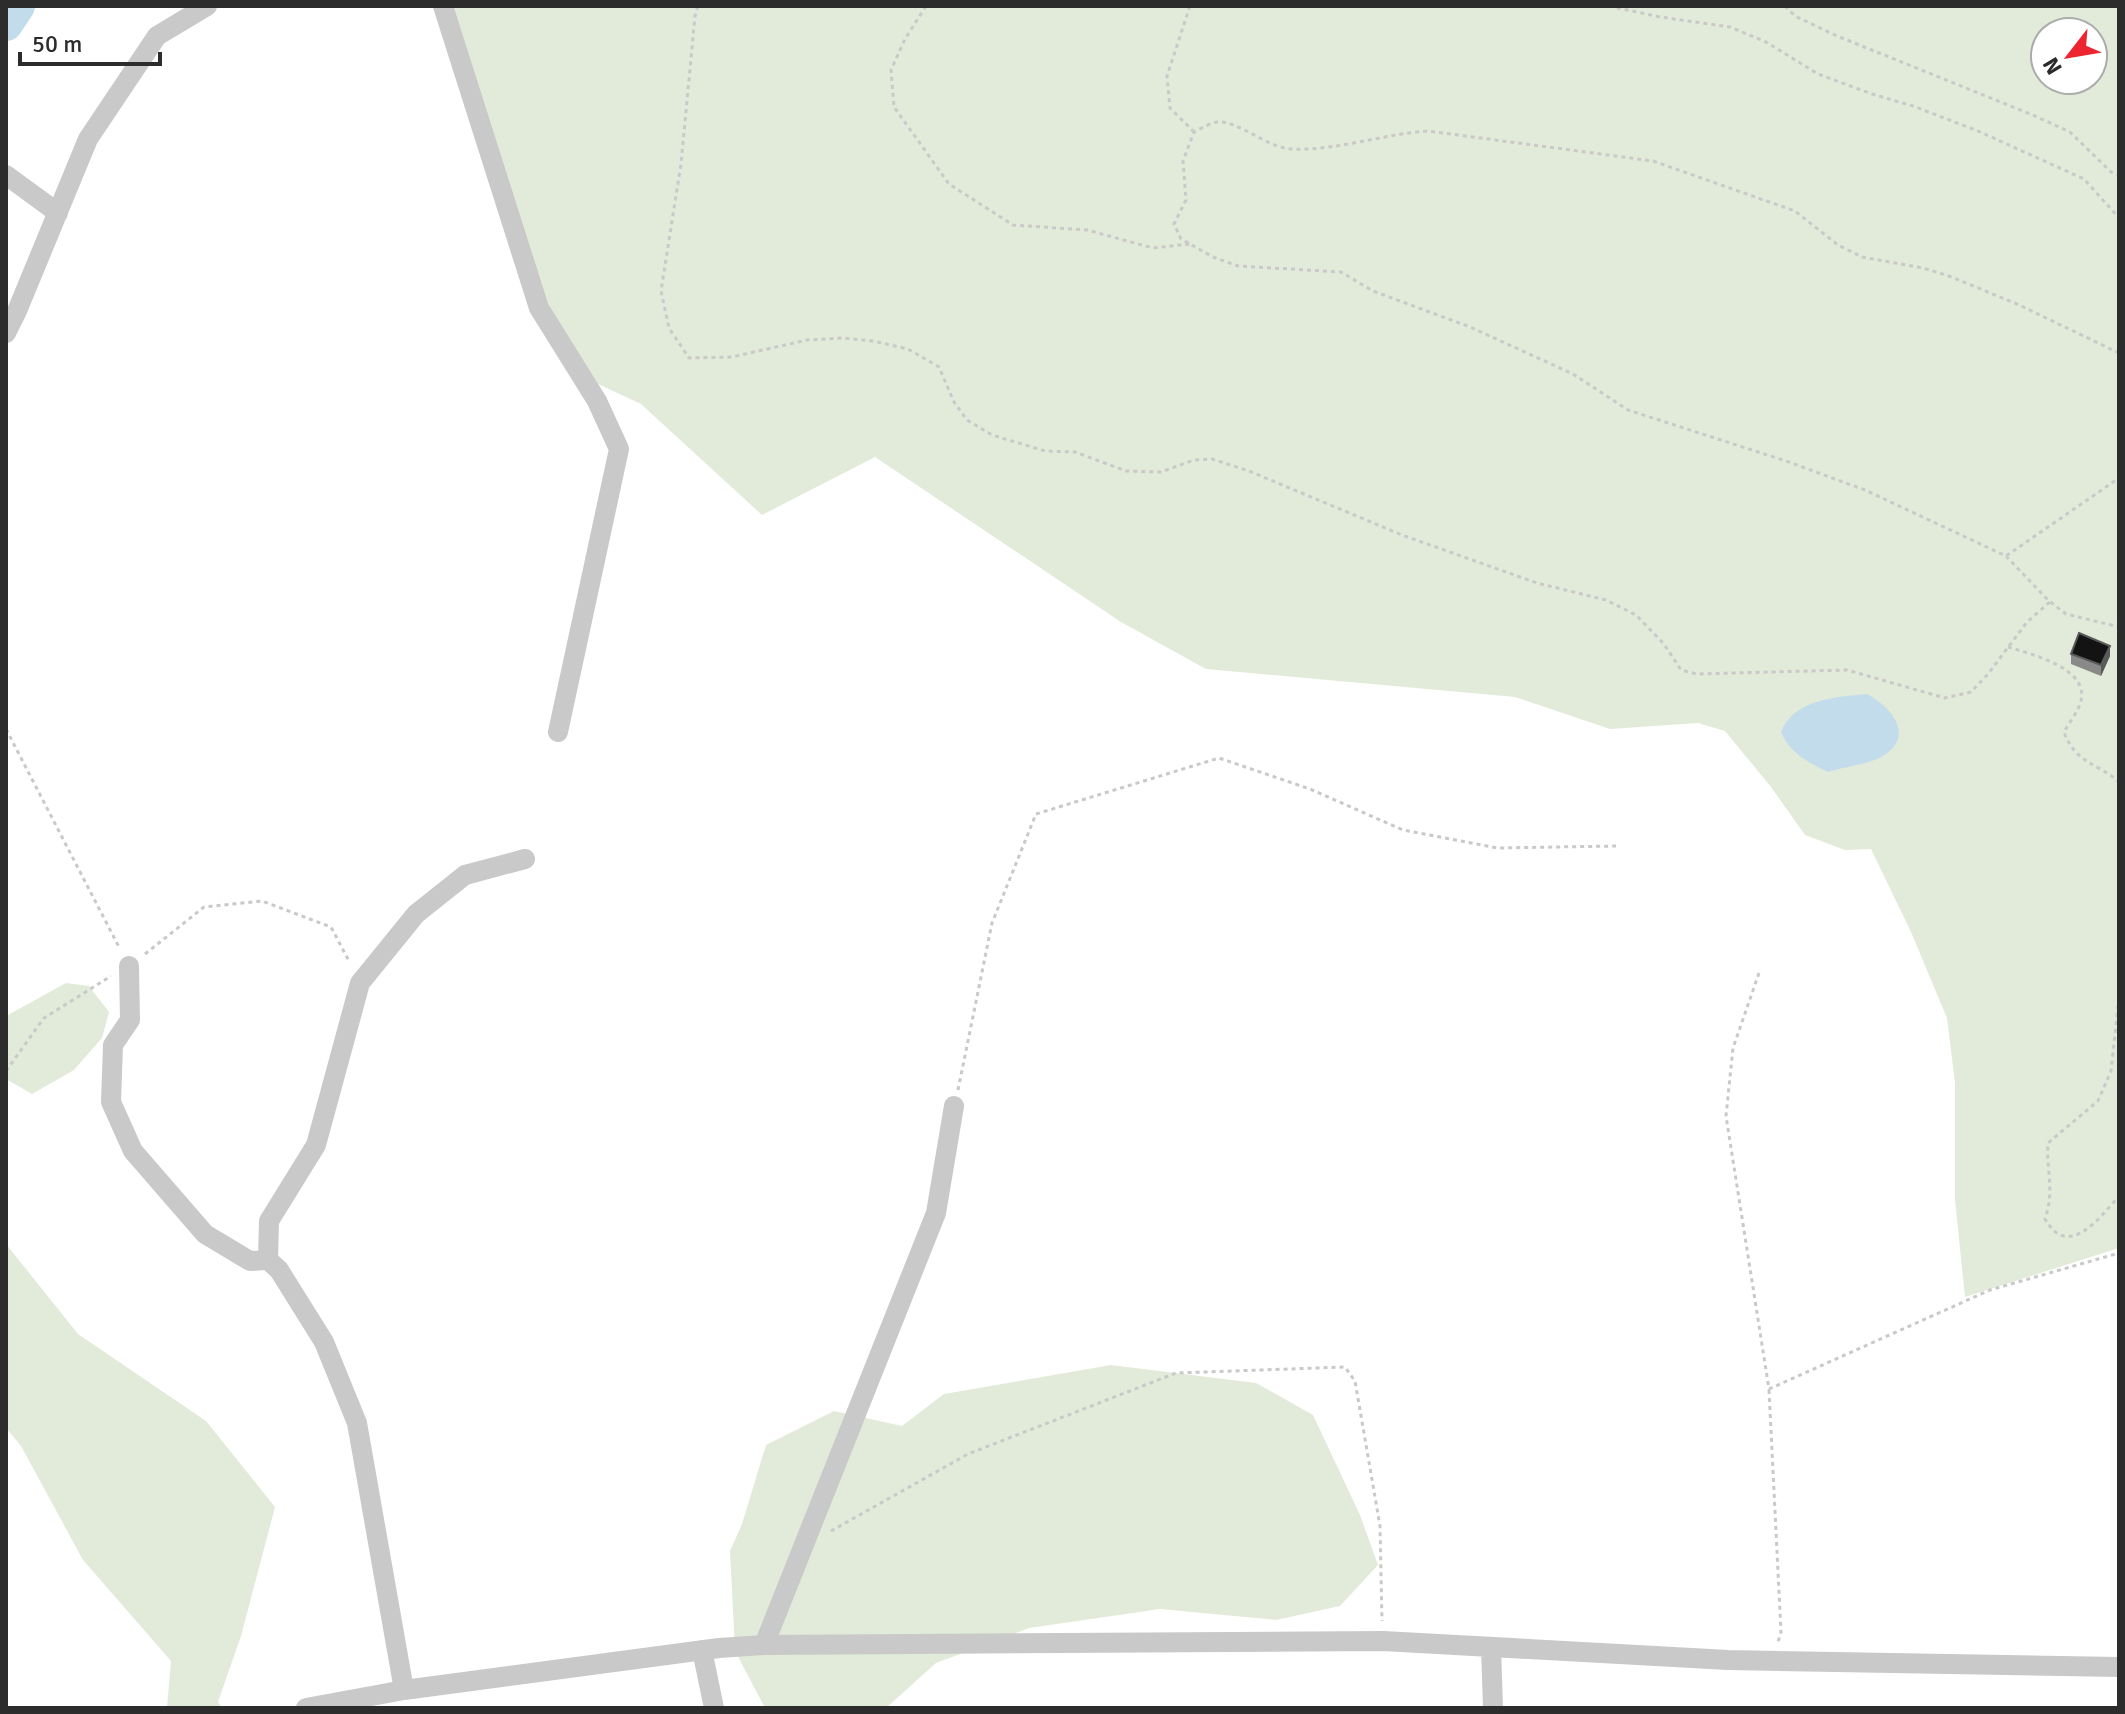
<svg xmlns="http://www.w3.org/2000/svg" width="2125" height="1714" font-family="Signika,sans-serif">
  <rect width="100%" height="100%" fill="#fff"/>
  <path fill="#e2ebd9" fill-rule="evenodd" d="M444 6H2119V1248L1965 1297 1955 1200V1083L1947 1018 1911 932 1871 849 1845 850 1805 835 1771 787 1725 731 1698 723 1610 729 1515 697 1206 669 1121 622 875 457 762 515 641 404 598 384 544 301ZM2045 32H2093V80H2045Z
    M66 983 89 986 109 1012 102 1038 74 1070 32 1094 6 1079 8 1015Z
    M6 1244 78 1334 206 1421 275 1507 241 1636 218 1702 222 1708H167L171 1661 83 1560 21 1446 6 1428Z
    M1111 1365 1256 1383 1313 1415 1360 1515 1378 1565 1340 1606 1276 1620 1160 1609 1029 1628 936 1663 886 1708H765L735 1651 730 1551 742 1524 766 1445 834 1411 902 1426 944 1394Z"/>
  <path fill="#c3dcec" d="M1867 694C1891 707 1916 735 1883 756 1870 764 1843 767 1828 772 1807 762 1790 753 1781 732 1794 699 1836 697 1867 694Z"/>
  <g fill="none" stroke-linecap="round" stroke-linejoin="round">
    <path stroke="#c3dcec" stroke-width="34" d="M6 24 18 6"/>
    <path stroke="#c9c9c9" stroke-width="3" stroke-dasharray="4 4" stroke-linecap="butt" d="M698 6 695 16 681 164 661 291 669 328 689 358 732 357 807 340 842 338 873 341 908 349 939 367 954 402 967 420 992 435 1045 451 1075 452 1126 471 1161 472 1194 460 1212 459 1249 471 1402 535 1537 583 1606 600 1636 615 1664 644 1681 670 1697 674 1847 670 1945 698 1971 692 1988 674 2027 622 2051 601
      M926 6 905 39 891 70 894 107 949 184 1013 225 1087 230 1153 248 1190 244
      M1190 6 1167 76 1170 108 1194 132
      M1609 6 1660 17 1730 27 1766 42 1818 74 1872 94 1913 106 1978 131 2084 179 2119 218
      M1785 6 1795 16 1837 36 2035 116 2070 132 2111 172 2119 175
      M2119 353 2017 304 1949 276 1923 268 1862 257 1838 245 1795 211 1653 161 1428 131C1383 134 1336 151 1292 149 1267 148 1238 120 1217 122 1210 123 1200 129 1194 132L1183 161 1186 200 1174 224 1181 239 1213 257 1238 266 1341 272 1373 291 1470 327 1573 374 1628 410 1786 461 1865 490 2006 556 2119 478
      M2006 556 2048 600 2066 614 2119 627
      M2008 647C2031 654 2093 669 2080 704 2077 713 2069 723 2064 732 2076 764 2096 762 2119 782
      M6 729 120 949
      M145 954 204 907 262 901 331 927 350 963
      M1759 973 1733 1048 1726 1116 1769 1389 1990 1290 2119 1253
      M2119 997 2111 1071 2098 1101 2048 1143C2046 1171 2055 1190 2045 1219 2068 1260 2099 1219 2119 1196
      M6 1071 44 1018 111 976
      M958 1090 992 923 1036 814 1219 758 1310 789 1403 830 1497 848 1616 846
      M1769 1390 1781 1632 1778 1642
      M831 1531 968 1454 1176 1373 1345 1367 1355 1381 1380 1526 1382 1621"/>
    <path stroke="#c9c9c9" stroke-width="20" d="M443 6 539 308 597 401 619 449 558 732
      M6 175 58 213
      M6 333 17 311 88 139 157 36 207 6
      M129 966 130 1020 113 1045 111 1102 133 1151 205 1234 250 1261 268 1260
      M764 1645 936 1213 954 1106
      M1491 1647 1493 1708
      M702 1650 714 1708
      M404 1690 357 1423 324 1342 279 1270 268 1260 269 1221 316 1145 360 983 416 914 465 875 525 859
      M306 1708 404 1690 719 1648 764 1645 1383 1641 1728 1660 2119 1667"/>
  </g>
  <path fill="#898989" d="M2071 654 2110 656 2101 676 2071 664Z"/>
  <path fill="#5a5a5a" d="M2110 646V656L2101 676V665Z"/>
  <path fill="#131313" stroke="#5a5a5a" stroke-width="2" d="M2079 633 2110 646 2101 665 2071 654Z"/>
  <rect width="2125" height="1714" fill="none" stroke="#2c2c2c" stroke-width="16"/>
  <g transform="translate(2069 56) rotate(239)"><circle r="38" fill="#ffffff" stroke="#ababab" stroke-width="2"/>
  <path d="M0-6L14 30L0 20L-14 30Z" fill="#ed2531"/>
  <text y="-12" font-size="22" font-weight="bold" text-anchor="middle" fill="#2c2c2c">N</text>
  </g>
  <path d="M20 52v12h140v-12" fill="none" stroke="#2c2c2c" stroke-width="4"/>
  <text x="32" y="52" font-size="24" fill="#2c2c2c" stroke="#ffffff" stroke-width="6" paint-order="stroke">50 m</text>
</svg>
